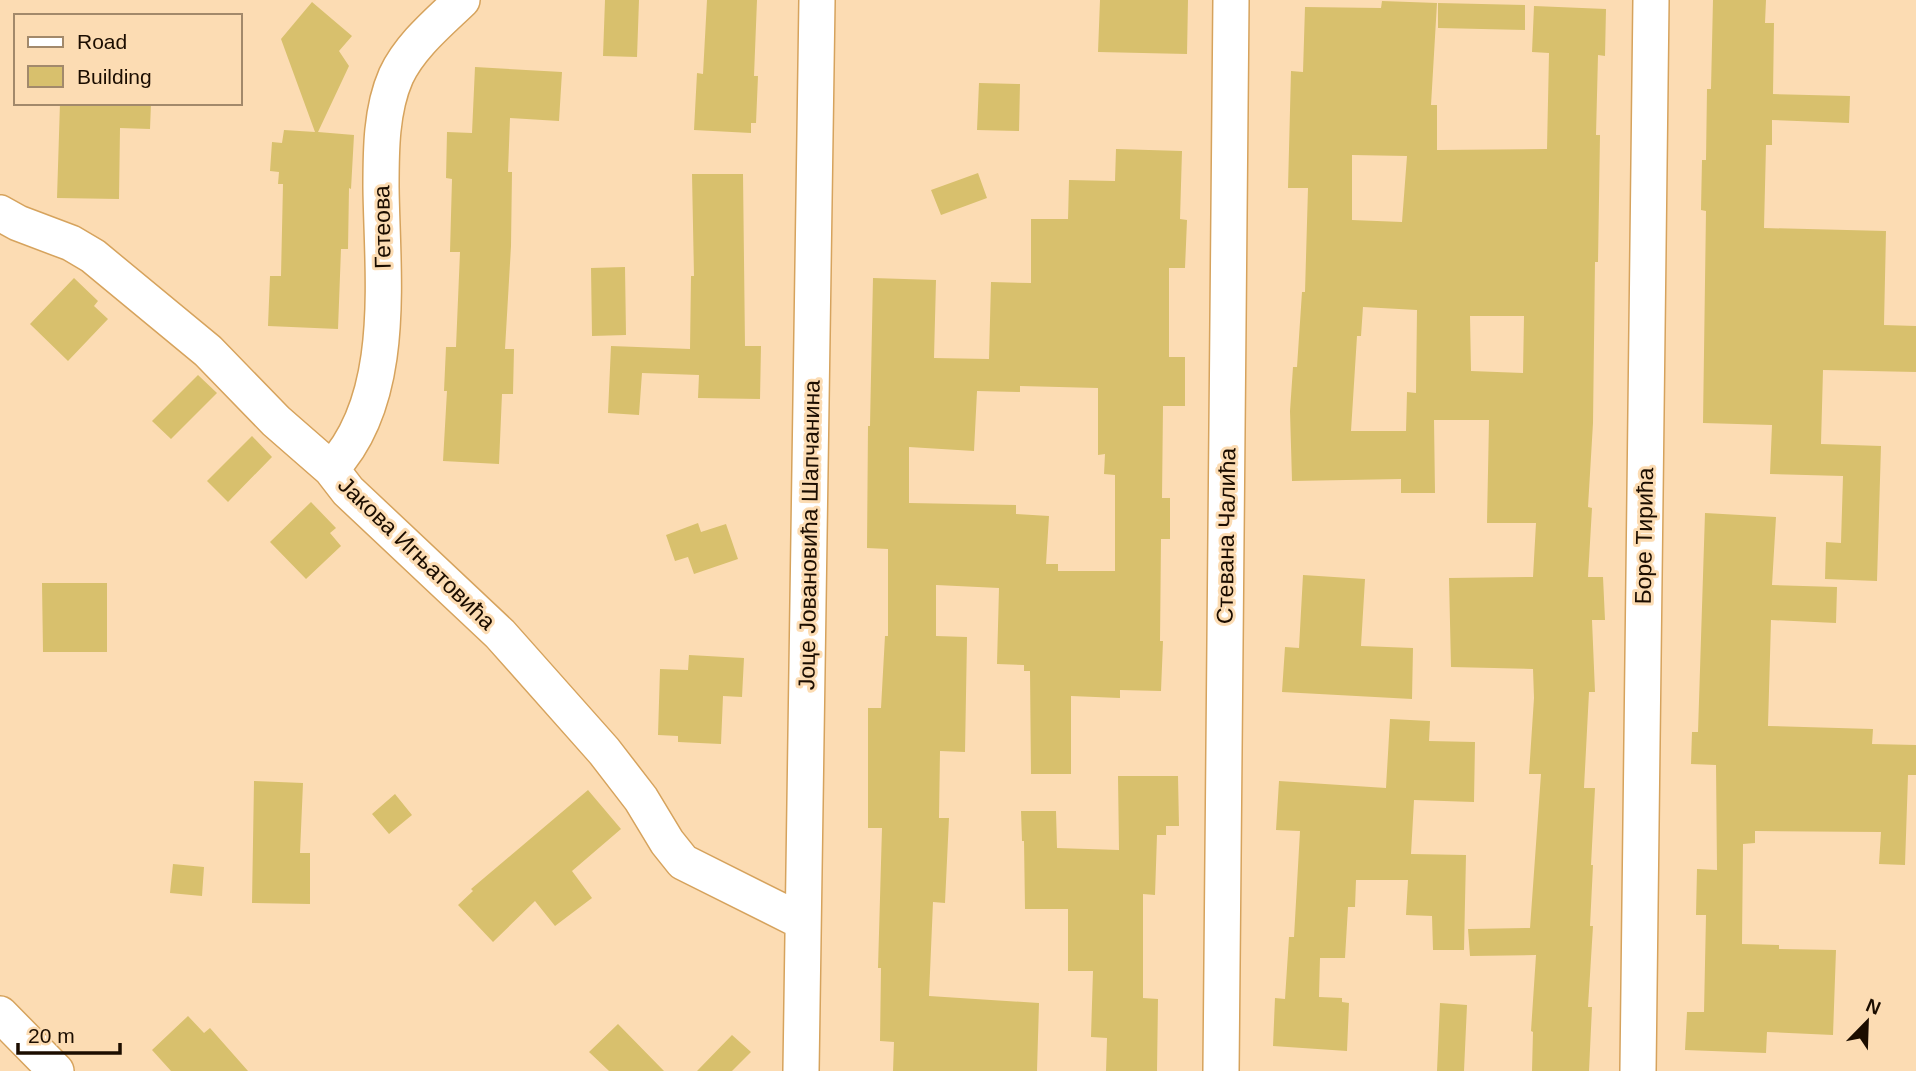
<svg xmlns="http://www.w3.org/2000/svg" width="1916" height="1071" font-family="Helvetica,sans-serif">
  <rect width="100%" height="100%" fill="#fcdcb3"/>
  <path fill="#d8c06d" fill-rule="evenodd" d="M605 0H639L637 57 603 56Z
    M707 0H757L754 76H758L756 123H751V133L694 130 697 73 703 74Z
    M1100 0H1188L1187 54 1098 52Z
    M1713 0H1766L1765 23H1774L1773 94 1850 96 1849 123 1772 120V145H1766L1764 228 1886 231 1884 325 1916 326V372L1823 370 1821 444 1881 446 1877 581 1825 579 1826 542 1841 543 1843 476 1770 474 1772 425 1703 423 1706 211 1701 210 1702 160H1706L1707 89H1711Z
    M1382 1 1437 3 1431 105H1437V150L1547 149 1549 53 1532 52 1534 6 1606 9 1605 56 1598 55 1596 135H1600L1598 262H1595L1593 423 1588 507 1592 508 1588 577H1603L1605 620H1592L1595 692H1589L1584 788H1595L1591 865H1593L1590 926H1593L1588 1007H1592L1589 1071H1532L1533 1032 1531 1031 1536 955 1470 956 1468 929 1530 928 1541 774H1529L1534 698 1533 669 1451 667 1449 578 1533 577 1536 523H1487L1489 420H1434L1435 493H1401V479L1292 481 1290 411 1293 367H1297L1302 292H1305L1308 188H1288L1291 71 1303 72 1305 7 1381 8ZM1352 155 1407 156 1402 222 1352 220ZM1363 307 1417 310 1416 393 1407 392 1406 431H1351L1357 336H1361ZM1470 316H1524L1523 373 1471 371Z
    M312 2 352 36 339 51 349 66 318 132 354 135 351 189 349 188 348 249H341L338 329 268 326 270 276H281L283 184H278L279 172 270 171 272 142 282 143 284 130 315 132 281 39Z
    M1438 3 1525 5V30L1438 28Z
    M475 67 562 72 559 121 510 118 508 172H512L511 246 505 349H514L513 394H502L499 464 443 461 447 391H444L446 347H456L460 252H450L452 179 446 178 447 132 472 133Z
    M979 83 1020 84 1019 131 977 130Z
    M60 103H151L150 129 120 128 119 199 57 198Z
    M1116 149 1182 151 1180 219 1187 220 1185 268H1169V357H1185V406H1163L1162 498H1170V539H1161L1160 641H1163L1161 691 1120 690V698L1071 696V774H1031L1030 671H1024V665L997 664 999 588 936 585V636L967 637 965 752 940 751 939 818H949L945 903 933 902 929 996 1039 1003 1037 1071H893L894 1042 880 1041 881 968H878L882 828H868V708H881L885 636H888V549L867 548 868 426H870L873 278 936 280 934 358 989 359 991 282 1031 283V219H1068L1069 180 1115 181ZM1020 386 1098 388V455L1105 454 1104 474 1115 475V571H1058V564H1046L1049 516 1016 514V505L909 503V447L974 451 977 391 1020 392Z
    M978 173 987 198 941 215 931 190Z
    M692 174H743L745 346H761L760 399 698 398 699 375 642 373 639 415 608 413 611 346 690 349 691 276H694Z
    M625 267 626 335 592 336 591 268Z
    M74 278 98 301 94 306 108 319 68 361 30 324Z
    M198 375 217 393 171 439 152 421Z
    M252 436 272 457 228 502 207 481Z
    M311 502 336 528 330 533 341 546 306 579 270 542Z
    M1705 513 1776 517 1772 585 1837 587 1836 623 1771 620 1768 726 1873 729 1872 744 1916 745V775H1908L1905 865 1879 864 1881 832 1755 831V843L1743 844 1742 944 1779 945V949L1836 950 1833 1035 1767 1032 1766 1053 1685 1050 1687 1012H1704L1706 915H1696L1697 869 1717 870 1716 765 1691 764 1692 732H1698Z
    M698 523 701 532 726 524 738 559 694 574 688 557 675 561 666 535Z
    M1303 575 1365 579 1361 646 1413 648 1412 699 1282 692 1285 647 1299 648Z
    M42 583H107V652H43Z
    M689 655 744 658 742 697 723 696 721 744 678 742V736L658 735 660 669 688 670Z
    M1390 719 1430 721 1429 741 1475 742 1474 802 1414 800 1411 854 1466 855 1464 950H1433L1432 916 1406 915 1408 880H1356L1355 907H1348L1345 958H1320L1319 997 1342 998V1002L1349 1003 1347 1051 1273 1046 1275 998 1285 999 1289 937H1294L1300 831 1276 830 1279 781 1386 788Z
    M1118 776H1178L1179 826H1166V835H1157L1155 895 1143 894V998L1158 999 1157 1071H1106L1107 1038 1091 1037 1093 971H1068V909H1025L1024 841H1022L1021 811H1056L1057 848 1119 850Z
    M254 781 303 783 300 853H310V904L252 903Z
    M588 790 621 829 572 871 592 898 555 926 535 901 493 942 458 905 473 891 471 889Z
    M395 794 412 815 389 834 372 814Z
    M173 864 204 867 202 896 170 893Z
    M1440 1003 1467 1005 1464 1071H1437Z
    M188 1016 204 1033 210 1028 248 1071H171L152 1050Z
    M618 1024 664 1071H609L589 1052Z
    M732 1035 751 1052 732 1071H697Z"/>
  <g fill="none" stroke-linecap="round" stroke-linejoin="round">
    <g stroke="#d6a35d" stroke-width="38">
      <path id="minor" d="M0 213 18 223 71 243 93 256 208 351 276 421 331 469 348 491 500 634 604 751 641 799 667 842 683 862 803 922
        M331 469C398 398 382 276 381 187 381 151 381 110 396 76 410 46 438 23 462 0
        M0 1014 56 1071
        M801 1071 817 0
        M1221 1071 1231 0
        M1638 1071 1651 0"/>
    </g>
    <use href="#minor" stroke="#fff" stroke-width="35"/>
  </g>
  <g text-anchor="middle" stroke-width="6" stroke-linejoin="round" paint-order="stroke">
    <g font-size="23" fill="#1b0d00" stroke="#fcdcb3">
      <text transform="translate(382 227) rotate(-91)" y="8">Гетеова</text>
      <text transform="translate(809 535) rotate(-89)" y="8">Јоце Јовановића Шапчанина</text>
      <text transform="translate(1226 536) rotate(-89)" y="8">Стевана Чалића</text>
      <text transform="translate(1644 536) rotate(-89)" y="8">Боре Тирића</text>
      <text transform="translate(417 553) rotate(44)" y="8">Јакова Игњатовића</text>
    </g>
  </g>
  <rect x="14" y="14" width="228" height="91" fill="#fcdcb3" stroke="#a2896b" stroke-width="2"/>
  <rect x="28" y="37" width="35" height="10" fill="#ffffff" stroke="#a2896b" stroke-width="2"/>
  <text x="77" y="49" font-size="21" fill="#1b0d00">Road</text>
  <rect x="28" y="66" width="35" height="21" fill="#d8c06d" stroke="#a2896b" stroke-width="2"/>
  <text x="77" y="84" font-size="21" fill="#1b0d00">Building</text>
  <g transform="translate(1867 1022) rotate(23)" stroke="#fcdcb3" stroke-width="5" paint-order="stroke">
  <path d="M0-5L12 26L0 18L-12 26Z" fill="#1b0d00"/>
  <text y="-10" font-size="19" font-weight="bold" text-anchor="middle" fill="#1b0d00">N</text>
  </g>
  <path d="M18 1043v10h102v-10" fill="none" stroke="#1b0d00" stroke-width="3.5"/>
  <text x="28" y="1043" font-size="21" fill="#1b0d00" stroke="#fcdcb3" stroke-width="5" paint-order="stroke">20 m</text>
</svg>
